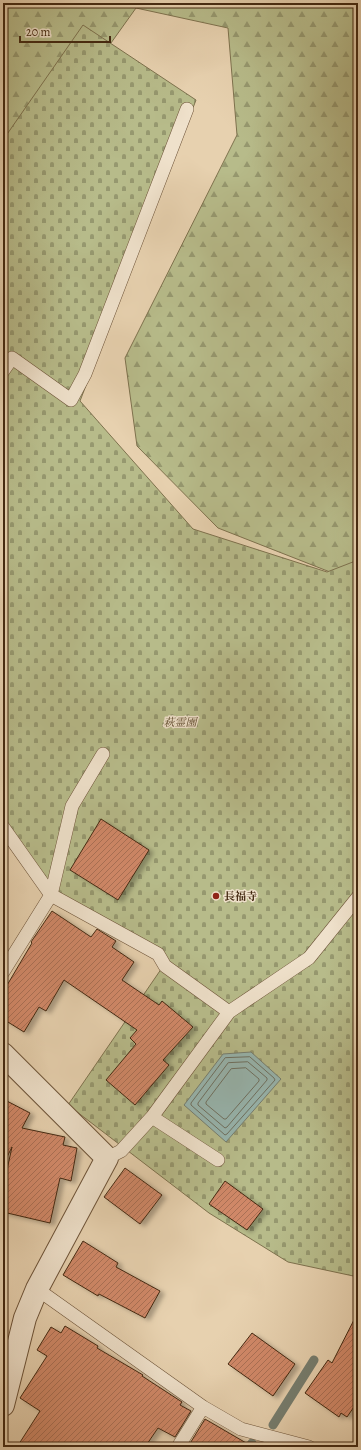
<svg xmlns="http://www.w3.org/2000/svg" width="361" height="1450" font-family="Alegreya,'Noto Serif JP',serif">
  <defs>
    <pattern id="forest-firs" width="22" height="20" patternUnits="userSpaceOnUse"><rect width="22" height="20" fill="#b7bb8a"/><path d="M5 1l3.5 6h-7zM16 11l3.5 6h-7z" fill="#96986f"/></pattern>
    <pattern id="cemetery-stones" width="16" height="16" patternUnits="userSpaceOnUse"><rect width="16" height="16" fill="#b7bb8a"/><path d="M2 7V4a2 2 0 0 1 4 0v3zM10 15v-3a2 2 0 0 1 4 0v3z" fill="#96986f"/></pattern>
    <pattern id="building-hatch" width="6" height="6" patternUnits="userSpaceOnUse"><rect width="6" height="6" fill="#d08868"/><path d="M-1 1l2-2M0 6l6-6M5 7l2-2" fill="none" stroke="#aa6f54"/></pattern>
    <filter id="shadow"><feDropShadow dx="4.5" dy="2.5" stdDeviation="2" flood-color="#0004"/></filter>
  </defs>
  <rect width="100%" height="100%" fill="#e7d1af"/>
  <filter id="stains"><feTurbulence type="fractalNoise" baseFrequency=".005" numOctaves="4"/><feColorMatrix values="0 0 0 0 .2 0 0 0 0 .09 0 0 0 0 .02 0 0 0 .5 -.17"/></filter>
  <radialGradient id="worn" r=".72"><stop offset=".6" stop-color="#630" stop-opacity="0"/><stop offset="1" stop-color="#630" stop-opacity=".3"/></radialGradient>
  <path fill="url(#forest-firs)" stroke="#7e724e" d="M3 3H358V562L330 572 218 528 137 446 125 358 237 135 228 28 136 8 3 194Z"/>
  <path fill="url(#cemetery-stones)" stroke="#7e724e" d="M83 25 196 100 80 401 193 529 327 572 358 560V1277L288 1262 209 1213 68 1105 166 962 50 887 3 816V352L6 346 3 341V140Z"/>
  <path fill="#97b6b0" stroke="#767e70" d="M251 1052 281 1079 226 1142 184 1105 223 1054Z"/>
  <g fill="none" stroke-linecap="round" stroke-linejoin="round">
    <path stroke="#6e7060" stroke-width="1" d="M250 1057 274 1078 275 1080 227 1134 225 1135 191 1105V1103L225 1058Z
      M248 1062 267 1078V1080L227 1127 225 1128 198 1105V1103L228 1063Z
      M246 1068 259 1079V1081L226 1119H224L206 1104V1102L231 1069Z"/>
    <path stroke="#767e70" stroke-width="9" d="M273 1425 314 1360
      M249 1447 252 1443"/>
  </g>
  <path fill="url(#building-hatch)" stroke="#442911" filter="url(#shadow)" d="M101 819 149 850 118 900 70 870Z
    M52 911 91 937 97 929 116 941 112 947 134 962 122 980 159 1005 162 1001 193 1027 163 1060 169 1065 135 1105 106 1080 136 1044 130 1038 137 1030 64 980 46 1011 39 1007 24 1032 3 1019V992L32 943 31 942Z
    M3 1099 30 1113 22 1128 65 1137 63 1145 77 1148 71 1181 60 1178 50 1223 3 1212V1188L12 1147 3 1165Z
    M125 1168 162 1195 140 1224 104 1197Z
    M225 1181 263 1209 247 1230 209 1204Z
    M83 1241 118 1263 116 1267 160 1291 145 1318 99 1294 98 1296 63 1275Z
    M358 1312V1401L347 1417 341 1413 339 1417 305 1393 328 1360 332 1363Z
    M65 1326 98 1346 97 1348 143 1375 142 1376 182 1402 180 1405 191 1411 175 1437 158 1428 145 1447H17L40 1411 20 1398 47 1356 37 1350 51 1327 61 1333Z
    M252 1333 295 1364 273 1396 228 1364Z
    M205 1419 253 1447H192L189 1445Z"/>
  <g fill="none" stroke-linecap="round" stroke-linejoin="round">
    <g stroke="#6d5338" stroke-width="14">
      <path id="service" d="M3 371 12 358 71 400 85 374 187 109
        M3 827 51 895 158 954 165 966 229 1012
        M3 972 51 895 72 806 103 754
        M152 1117 218 1160
        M107 1158 121 1151 152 1117 229 1012 309 958 358 897
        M37 1289 203 1407 241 1429 309 1447
        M178 1447 203 1407"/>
    </g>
    <g stroke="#6d5338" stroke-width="24">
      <path id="minor" d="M3 1054 107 1158 37 1289 25 1318 3 1405"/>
    </g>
    <use href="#service" stroke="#efe1cb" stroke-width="13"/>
    <use href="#minor" stroke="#efe1cb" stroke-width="22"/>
  </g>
  <circle fill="#8f2418" stroke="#efe1cb" stroke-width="1.5" cx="216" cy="896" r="4"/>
  <g text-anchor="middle" stroke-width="3" stroke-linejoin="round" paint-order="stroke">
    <g font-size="11" font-style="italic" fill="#5b4629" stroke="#efe1cb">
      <text x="180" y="726">萩霊園</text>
    </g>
    <g font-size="11" font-weight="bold" fill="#442911" stroke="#efe1cb" text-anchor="start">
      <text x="224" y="900">長福寺</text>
    </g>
  </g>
  <rect width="361" height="1450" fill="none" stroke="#e7d1af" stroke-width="16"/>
  <rect x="4" y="4" width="353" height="1442" fill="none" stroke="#442911" stroke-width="2"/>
  <rect x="8" y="8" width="345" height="1434" fill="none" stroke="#442911"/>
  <path d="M20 36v6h90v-6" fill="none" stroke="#442911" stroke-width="2"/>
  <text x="26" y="36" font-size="12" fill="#442911" stroke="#efe1cb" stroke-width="3" paint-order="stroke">20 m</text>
  <rect width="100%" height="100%" filter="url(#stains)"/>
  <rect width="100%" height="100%" fill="url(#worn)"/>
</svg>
